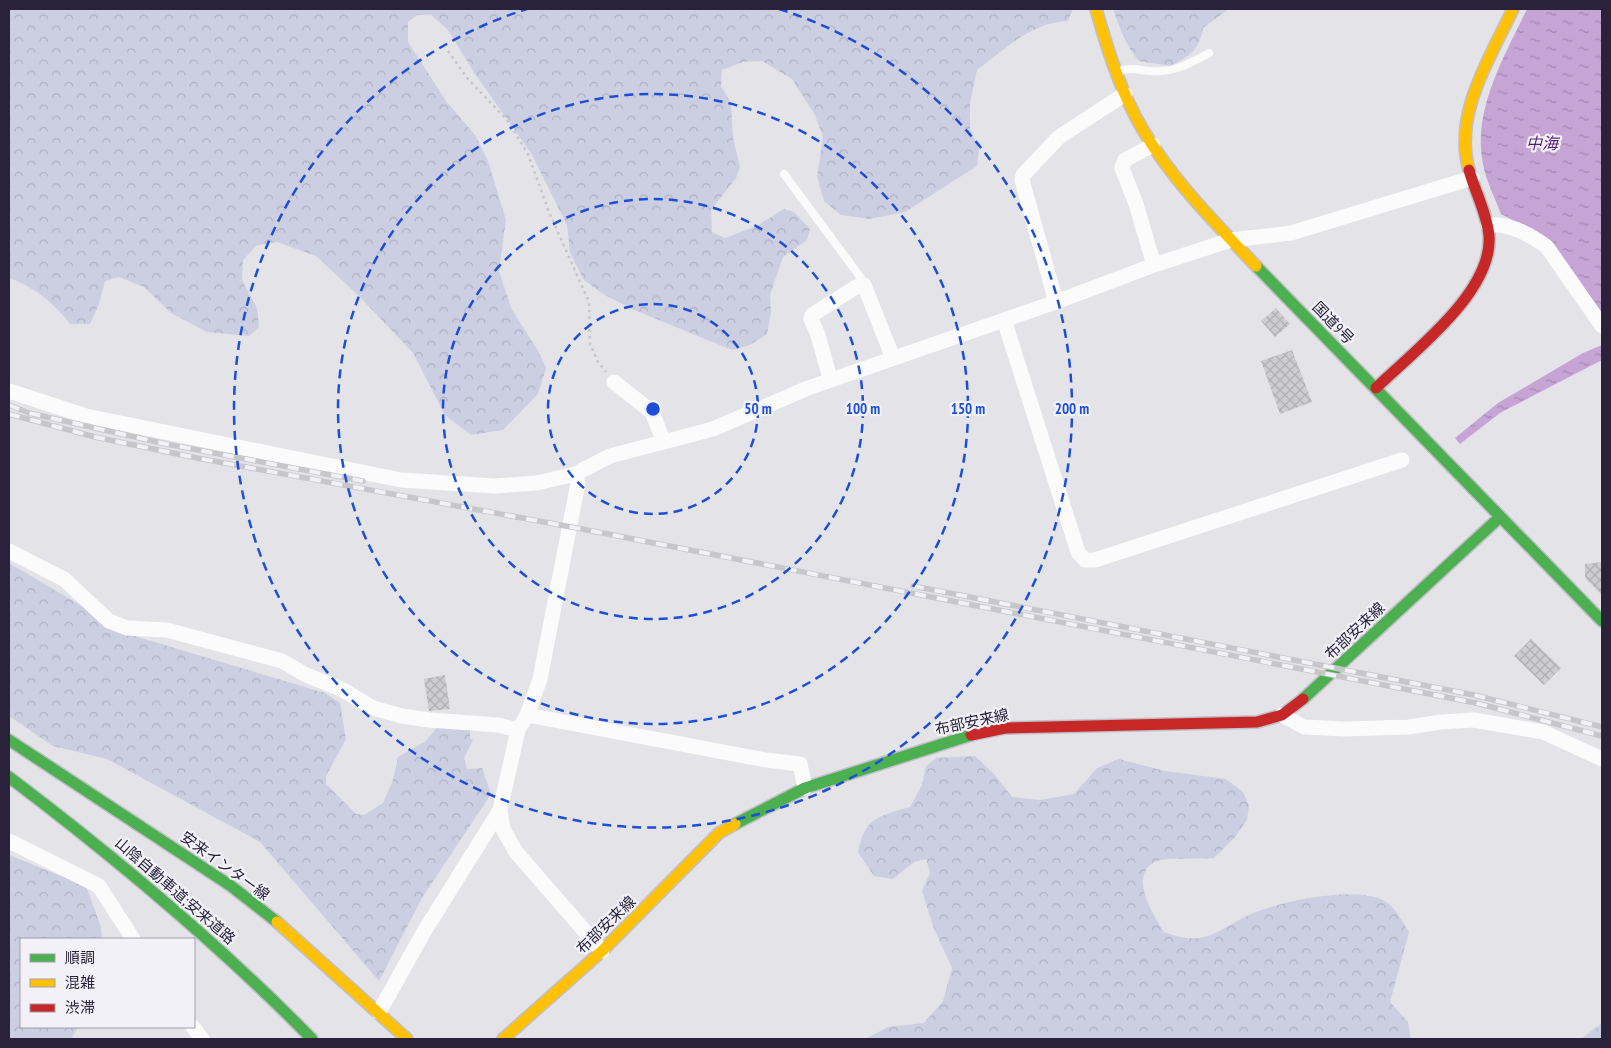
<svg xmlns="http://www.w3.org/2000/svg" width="1611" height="1048" font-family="'PT Sans Narrow','Noto Sans JP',sans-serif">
  <defs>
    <pattern id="forest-crowns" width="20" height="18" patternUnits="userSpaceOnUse" patternTransform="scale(1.25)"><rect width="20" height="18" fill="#cccfe1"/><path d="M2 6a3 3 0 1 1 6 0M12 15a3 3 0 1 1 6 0" fill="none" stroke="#afb1c2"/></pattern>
    <pattern id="water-ripples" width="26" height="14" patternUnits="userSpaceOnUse" patternTransform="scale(1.25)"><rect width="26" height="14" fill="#c6a5d6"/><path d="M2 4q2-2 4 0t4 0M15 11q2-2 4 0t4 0" fill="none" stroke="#a186af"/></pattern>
    <pattern id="building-cross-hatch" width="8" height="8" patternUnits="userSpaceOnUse" patternTransform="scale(1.25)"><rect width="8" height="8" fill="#ccccd1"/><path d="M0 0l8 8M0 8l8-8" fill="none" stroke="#afafb4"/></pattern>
  </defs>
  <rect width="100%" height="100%" fill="#e3e3e8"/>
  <path fill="url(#forest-crowns)" d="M9 9H1073L1068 21C1029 23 1006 49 977 70L970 103V129L979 149 977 166 905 212 869 219 841 215 824 201 817 177 823 137 815 115 792 79 762 61 743 62 722 70 721 86 731 103 733 138 740 167 736 178 711 210 712 232 725 238 757 226 784 209 794 212 810 229 807 240 783 257 770 295 771 312 767 334 750 345 732 350 632 309 603 294 584 280 570 253 567 225 531 153 475 74 448 30 431 15H417L408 22V42L446 101 475 135 488 161 506 220 499 271 512 310 537 349 546 368 538 394 503 430 471 435 445 415 413 353 360 297 316 256 277 242 257 245 243 260 242 280 257 308 259 327 249 336 207 332 171 313 144 287 119 277 105 281 99 304 90 324H70C55 304 33 286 9 278Z
    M1113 9H1229L1203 28C1200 49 1189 57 1170 66L1139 61C1125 45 1120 28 1113 9Z
    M9 563 131 635 325 693 340 703 346 739 326 776V784L356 814 364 815 383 803 393 780 398 757 426 741 437 727H470V738L473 740 464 758 467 769 482 768 491 794 422 898 379 981 260 842 107 759 53 746 9 716Z
    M975 756 994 774 1012 797 1040 800 1074 794 1097 768 1119 759 1165 771 1226 779 1243 792 1249 805 1247 820 1235 837 1214 858C1203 859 1167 858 1160 860 1125 871 1153 914 1164 932 1178 937 1193 941 1208 936 1225 930 1239 918 1256 912 1284 901 1364 883 1389 904 1397 911 1403 923 1409 932L1390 1002 1408 1022 1411 1039H865L888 1027 924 1023 943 1001 952 968 933 926 922 891 930 873 926 859 914 862 893 879 874 876 858 852C865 817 879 816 910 807L922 785 926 766 936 758Z
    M9 855 86 886 101 927 102 939H21V1027H78L71 1039H9Z
    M1602 1023V1039H1581Z"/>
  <path fill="url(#water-ripples)" d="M1527 9H1602V316L1550 240 1501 214C1495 198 1486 181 1483 164 1472 109 1505 56 1527 9Z
    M1602 345V360L1500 413 1460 444 1455 438 1498 403 1583 353Z"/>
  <path fill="url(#building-cross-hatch)" d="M1276 308 1290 324 1275 337 1261 321Z
    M1292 350 1312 402 1280 414 1261 361Z
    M1602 562V595L1585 578V564Z
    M1531 639 1561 668 1544 685 1514 656Z
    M445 675 450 709 429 711 424 679Z"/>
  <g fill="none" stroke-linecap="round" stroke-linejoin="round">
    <g stroke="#c1bfc8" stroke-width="14">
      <path id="fast" d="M1256 266 1602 621
        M1303 699 1500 517
        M9 740 231 886 277 922
        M9 777C116 858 218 943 312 1039
        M735 824 805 788 971 735"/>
    </g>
    <g stroke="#c1bfc8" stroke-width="14">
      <path id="slow" d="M1096 9C1108 51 1121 93 1143 130 1173 181 1216 224 1256 266
        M1469 170C1453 114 1490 58 1513 9
        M277 922 407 1039
        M503 1039 602 951 719 833 735 824"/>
    </g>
    <g stroke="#c1bfc8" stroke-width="14">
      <path id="jam" d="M1376 388C1413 352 1493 292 1489 236 1487 213 1475 192 1469 170
        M971 735 1005 728 1257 722 1282 715 1303 699"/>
    </g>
    <path stroke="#c5c4cb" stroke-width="2.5" stroke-dasharray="2.5 4" stroke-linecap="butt" d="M448 51 468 79 507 120 528 154 549 212 589 302 590 344 598 362 606 372"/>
    <path stroke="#fbfbfc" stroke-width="8" d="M1119 71C1131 67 1138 70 1150 71 1174 73 1189 64 1209 53
      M784 174 861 278"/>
    <path stroke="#fbfbfc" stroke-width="15" d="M1153 145 1125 160 1122 168 1136 204 1154 265
      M1488 225C1509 223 1531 235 1547 247L1602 326
      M1056 302 1022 180 1023 175 1059 137 1125 94
      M1004 320 1078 552 1085 560H1095L1402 460
      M829 375 818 335 811 319 812 315 856 287 864 285 893 358
      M614 382 652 412 664 442
      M9 391 86 416 401 480 495 486 537 483 575 474
      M9 551 64 579 109 621 127 628 167 630 282 661 304 674 343 690 373 708 402 716 429 720 498 725 518 730
      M527 715 766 760 800 764 805 788
      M1282 715 1304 727 1345 729 1409 727 1441 722 1474 720 1543 732 1602 759
      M500 810 503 829 516 852 602 951
      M9 841 99 886 133 939
      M379 1012 425 930 500 810 518 730 527 715 540 679 578 483 575 474 610 456 713 429 808 388 1056 302 1154 265 1231 240 1291 233 1472 178
      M193 1027 202 1039"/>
    <use href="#fast" stroke="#4caf50" stroke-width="11"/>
    <use href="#slow" stroke="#ffc107" stroke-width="11"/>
    <use href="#jam" stroke="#c62828" stroke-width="11"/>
    <g stroke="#c7c6ca" stroke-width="5.5">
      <path id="rail" d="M9 405 29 413 166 444 363 481
        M9 414 95 437 197 458 582 529 1476 703 1602 736
        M913 586 1474 695 1602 727"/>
    </g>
    <use href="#rail" stroke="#f1f1f7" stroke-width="4" stroke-dasharray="11" stroke-linecap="butt"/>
  </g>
  <g fill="none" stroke="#1d4ed8" stroke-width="2.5" stroke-dasharray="9 6">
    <circle cx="653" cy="409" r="105"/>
    <circle cx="653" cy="409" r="210"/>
    <circle cx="653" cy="409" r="315"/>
    <path d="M779 9A419 419 0 1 1 527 9"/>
  </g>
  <g text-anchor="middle" stroke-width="4.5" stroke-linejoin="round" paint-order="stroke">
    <g font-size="15" fill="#29223a" stroke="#f1f1f7">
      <text transform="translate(1333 323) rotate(46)" y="5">国道9号</text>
      <text transform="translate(1355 631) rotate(-43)" y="5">布部安来線</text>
      <text transform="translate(972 722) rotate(-12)" y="5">布部安来線</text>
      <text transform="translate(225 866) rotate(36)" y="5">安来インター線</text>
      <text transform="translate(175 891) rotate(41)" y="5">山陰自動車道;安来道路</text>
      <text transform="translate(606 925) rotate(-44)" y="5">布部安来線</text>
    </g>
    <g font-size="16" font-style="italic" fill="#5c1e74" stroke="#f1f1f7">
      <text x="1542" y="149">中海</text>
    </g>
  </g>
  <circle cx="653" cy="409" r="8" fill="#1d4ed8" stroke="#f1f1f7" stroke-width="2.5"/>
  <g font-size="15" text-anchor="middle" font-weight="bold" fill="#1d4ed8" stroke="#f1f1f7" stroke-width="4.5" stroke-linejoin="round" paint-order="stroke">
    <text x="758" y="414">50 m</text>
    <text x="863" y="414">100 m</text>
    <text x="968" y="414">150 m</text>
    <text x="1072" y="414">200 m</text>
  </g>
  <rect width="1611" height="1048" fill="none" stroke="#29223a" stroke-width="20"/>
  <rect x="20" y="938" width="175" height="90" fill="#f1f1f7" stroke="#a19eab"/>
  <rect x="30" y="954" width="25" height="8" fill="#4caf50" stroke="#a19eab"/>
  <text x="65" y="963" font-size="15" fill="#29223a">順調</text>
  <rect x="30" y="979" width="25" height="8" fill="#ffc107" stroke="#a19eab"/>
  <text x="65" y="988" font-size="15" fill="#29223a">混雑</text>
  <rect x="30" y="1004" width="25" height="8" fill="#c62828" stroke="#a19eab"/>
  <text x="65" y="1013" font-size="15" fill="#29223a">渋滞</text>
</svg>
